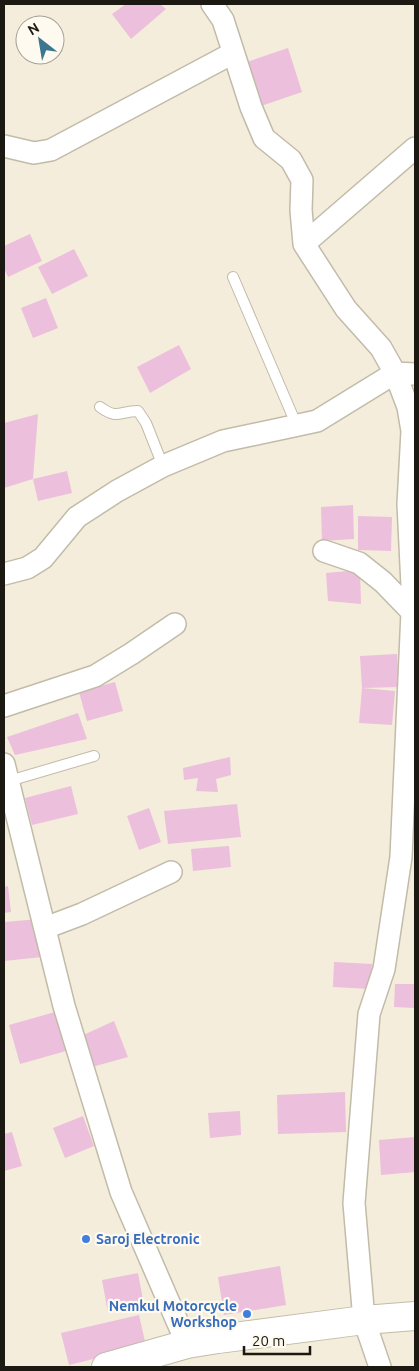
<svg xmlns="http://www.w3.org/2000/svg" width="419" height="1371" font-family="Ubuntu,sans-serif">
  <rect width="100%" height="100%" fill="#f4eddb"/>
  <path fill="#ecbfdc" d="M126 4H160L166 9 131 39 112 14Z
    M288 48 302 92 261 106 247 62Z
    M30 234 42 261 8 277 4 268V246Z
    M74 249 88 276 52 294 38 267Z
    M46 298 58 328 33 338 21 308Z
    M179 345 191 369 150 393 137 367Z
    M38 414 33 479 4 488V423Z
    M67 471 72 493 38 501 33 479Z
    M353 505 354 539 322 541 321 507Z
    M358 516 392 517 391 551 358 550Z
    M360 570 361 604 328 601 326 573Z
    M397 654 399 687 362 688 360 656Z
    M115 682 123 711 87 721 79 692Z
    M362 688 395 691 392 725 359 723Z
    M78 713 87 739 15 755 7 737Z
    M230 757 231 775 216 779 218 792 196 791 198 778 184 780 183 768Z
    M71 786 78 814 32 825 25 798Z
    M237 804 241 837 168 844 164 811Z
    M149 808 161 842 139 850 127 816Z
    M229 846 231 867 193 871 191 849Z
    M8 886 11 912 4 913V887Z
    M39 919 42 957 4 961V922Z
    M334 962 372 964 370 989 333 987Z
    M395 984H415V1008L394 1007Z
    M55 1012 66 1051 20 1064 9 1025Z
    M114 1021 128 1057 92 1067 79 1037Z
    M345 1092 346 1132 278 1134 277 1095Z
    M240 1111 241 1135 210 1138 208 1113Z
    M83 1116 94 1146 65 1158 53 1128Z
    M12 1132 22 1166 4 1171V1134Z
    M415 1137V1172L381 1175 379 1140Z
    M280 1266 286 1305 224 1315 218 1277Z
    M138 1273 144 1305 108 1313 102 1280Z
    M139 1315 146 1346 69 1365 61 1333Z"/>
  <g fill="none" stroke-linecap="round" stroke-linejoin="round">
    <g stroke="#c2bba9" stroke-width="12">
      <path id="service" d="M233 277 297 426
        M100 407C118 420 119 411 138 411L146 423 163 466
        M9 781 94 756"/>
    </g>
    <g stroke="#c2bba9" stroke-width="24">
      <path id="minor" d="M212 4 223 20 251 107 264 138 291 160 302 180 301 210 304 244 346 309 381 348 395 373 408 407 412 431 408 504 412 586V612L401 857 384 969 369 1014 354 1203 364 1320 380 1367
        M4 146 34 153 51 150 233 53
        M304 244 415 148
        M324 551 359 563 383 582 412 612
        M4 574 27 568 43 558 77 517 117 491 163 466 223 441 317 421 395 373 415 374
        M4 706 95 676 131 654 175 624
        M4 764 64 1006 121 1192 187 1344
        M45 928 82 914 171 872"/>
    </g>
    <g stroke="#c2bba9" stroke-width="30">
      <path id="secondary" d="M106 1367 187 1344 218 1339 364 1320 415 1316"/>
    </g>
    <use href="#service" stroke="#fff" stroke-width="10"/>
    <use href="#minor" stroke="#fff" stroke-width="21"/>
    <use href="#secondary" stroke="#fff" stroke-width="28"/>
  </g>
  <g fill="#3f7fe0" stroke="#fefaef" stroke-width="2">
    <circle cx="86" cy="1239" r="5"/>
    <circle cx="247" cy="1314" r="5"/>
  </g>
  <g text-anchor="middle" stroke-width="4.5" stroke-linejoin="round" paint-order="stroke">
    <g font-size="14" font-weight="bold" fill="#366cbe" stroke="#fefaef" text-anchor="start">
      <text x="96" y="1244">Saroj Electronic</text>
      <text x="237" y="1311" text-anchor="end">Nemkul Motorcycle<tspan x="237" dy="16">Workshop</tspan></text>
    </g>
  </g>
  <rect width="419" height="1371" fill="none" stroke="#1b1912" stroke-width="10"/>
  <g transform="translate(40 40) rotate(329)"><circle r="24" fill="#fefaef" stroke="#a3a097"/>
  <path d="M0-4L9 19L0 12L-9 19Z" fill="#3c778f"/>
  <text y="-8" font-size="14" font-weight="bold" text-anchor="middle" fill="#1b1912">N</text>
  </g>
  <path d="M244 1346v8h66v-8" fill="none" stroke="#1b1912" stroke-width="2.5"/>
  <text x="252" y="1346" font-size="15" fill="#1b1912" stroke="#fefaef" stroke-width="4" paint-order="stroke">20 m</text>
</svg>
